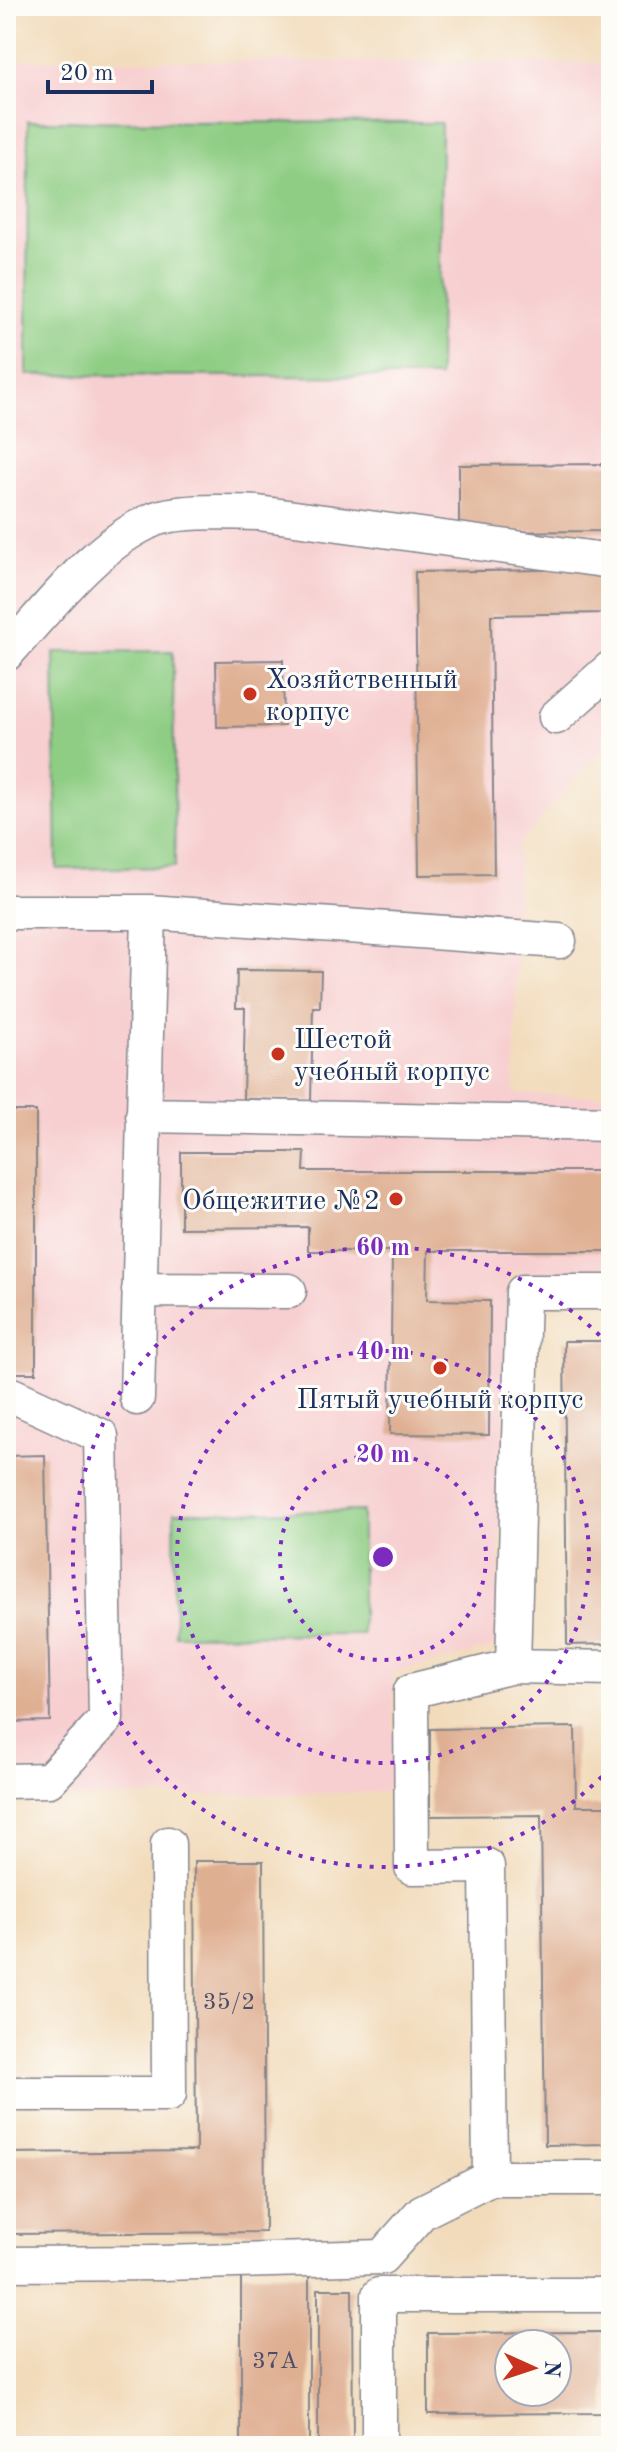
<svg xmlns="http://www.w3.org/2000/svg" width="617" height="2452" font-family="'Old Standard TT',serif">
  <rect width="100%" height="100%" fill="#fdfcf7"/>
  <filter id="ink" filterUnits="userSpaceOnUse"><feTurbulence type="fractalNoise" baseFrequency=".0125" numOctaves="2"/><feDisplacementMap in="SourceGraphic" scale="16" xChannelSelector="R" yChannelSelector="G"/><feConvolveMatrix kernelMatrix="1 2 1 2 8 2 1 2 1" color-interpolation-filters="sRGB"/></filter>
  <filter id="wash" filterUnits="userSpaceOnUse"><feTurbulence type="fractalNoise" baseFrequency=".006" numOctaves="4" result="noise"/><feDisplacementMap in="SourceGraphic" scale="32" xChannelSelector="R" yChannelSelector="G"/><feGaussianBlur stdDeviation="1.8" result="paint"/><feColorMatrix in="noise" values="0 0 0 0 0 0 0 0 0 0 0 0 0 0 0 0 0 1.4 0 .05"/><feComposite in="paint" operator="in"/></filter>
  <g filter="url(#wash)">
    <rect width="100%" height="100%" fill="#f2dbbb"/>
    <path fill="#f7cfd0" d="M6 60 611 63V738L518 845 514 1094 611 1096V1273L508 1272 497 1646 393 1673 394 1792 6 1799Z"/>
    <path fill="#8fcd84" stroke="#557e71" stroke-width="2" d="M28 121 441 123 439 377 27 375Z
      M173 651 175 867 57 869 54 652Z
      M362 1511V1634L175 1635 174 1512Z"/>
    <g id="blocks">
      <path fill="#dfaf92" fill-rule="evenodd" d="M611 464V531L459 532V465Z
        M607 569V613L491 615 494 874 419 875 415 572Z
        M283 660 284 726 217 727 216 661Z
        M237 970 321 971 320 1007H313L311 1101 243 1099 245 1008H236Z
        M6 1111H36V1373H6Z
        M181 1152H305L304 1171H611V1251H428L427 1300 490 1301 489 1435 390 1434 392 1251H308V1227L181 1228Z
        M564 1341H611V1644L567 1645Z
        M45 1455 50 1721 6 1722V1456Z
        M575 1727 576 1806H611V2144L545 2145 541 1815 430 1816V1729Z
        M194 1861H263L265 2232 6 2234V2153L196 2151Z
        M241 2274 309 2275V2446H241Z
        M318 2289H352L353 2446H318Z
        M604 2332 605 2413 428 2414V2333ZM509 2344H557V2392H509Z"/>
    </g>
  </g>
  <g filter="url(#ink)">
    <use href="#blocks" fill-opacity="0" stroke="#86858c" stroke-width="2"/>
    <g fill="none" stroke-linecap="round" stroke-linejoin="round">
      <g stroke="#86858c" stroke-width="37">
        <path id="minor" d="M6 654C50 607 95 544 155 519 178 510 232 512 258 513L611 561
          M556 717 611 668
          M6 912H149L559 941
          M143 1115 611 1124
          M139 1290 289 1291
          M6 1395H12L101 1436 106 1719 49 1780 6 1781
          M137 1398 149 912
          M513 1666 523 1292H611
          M6 2094H169L168 1844
          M490 2178 487 1866 412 1867 411 1691 513 1666 611 1668
          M6 2264 162 2263 382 2257 422 2212 490 2178H611
          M379 2446V2295H611"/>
      </g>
      <use href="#minor" stroke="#fff" stroke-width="34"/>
    </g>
  </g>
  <g fill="none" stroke="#7b2cbf" stroke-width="4" stroke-dasharray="4 8">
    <circle cx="383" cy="1557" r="103"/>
    <circle cx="383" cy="1557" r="206"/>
    <path d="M610 1768A310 310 0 1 1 610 1346"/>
  </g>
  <g fill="#c8321e" stroke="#fdfcf7" stroke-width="3">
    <circle cx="250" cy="694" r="8"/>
    <circle cx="278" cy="1054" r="8"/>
    <circle cx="396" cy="1199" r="8"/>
    <circle cx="440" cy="1368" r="8"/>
  </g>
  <g text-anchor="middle" stroke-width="6" stroke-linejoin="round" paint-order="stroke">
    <g font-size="24" fill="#4c4f6b">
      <text x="229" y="2009">35/2</text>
      <text x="275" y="2368">37А</text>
    </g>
    <g font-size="28" fill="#1b2f5e" stroke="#fdfcf7" text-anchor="start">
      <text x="266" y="688">Хозяйственный<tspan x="266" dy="32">корпус</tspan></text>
      <text x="294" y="1048">Шестой<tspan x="294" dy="32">учебный корпус</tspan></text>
      <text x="380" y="1209" text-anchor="end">Общежитие №2</text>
      <text x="440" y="1408" text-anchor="middle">Пятый учебный корпус</text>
    </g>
  </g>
  <circle cx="383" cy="1557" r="12" fill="#7b2cbf" stroke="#fdfcf7" stroke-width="4"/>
  <g font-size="24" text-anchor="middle" font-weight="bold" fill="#7b2cbf" stroke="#fdfcf7" stroke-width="6" stroke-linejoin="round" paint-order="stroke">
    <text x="383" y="1255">60 m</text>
    <text x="383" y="1359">40 m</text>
    <text x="383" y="1462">20 m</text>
  </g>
  <rect width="617" height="2452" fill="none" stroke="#fdfcf7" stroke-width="32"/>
  <g transform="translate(533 2368) rotate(93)"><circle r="38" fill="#fdfcf7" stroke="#a3aaba" stroke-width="2"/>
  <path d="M0-6L14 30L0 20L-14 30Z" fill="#c8321e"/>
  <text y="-12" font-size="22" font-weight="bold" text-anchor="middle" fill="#1b2f5e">N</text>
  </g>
  <path d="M48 80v12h104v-12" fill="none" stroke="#1b2f5e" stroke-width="4"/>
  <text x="60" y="80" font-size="24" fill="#1b2f5e" stroke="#fdfcf7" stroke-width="6" paint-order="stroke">20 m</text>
</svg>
